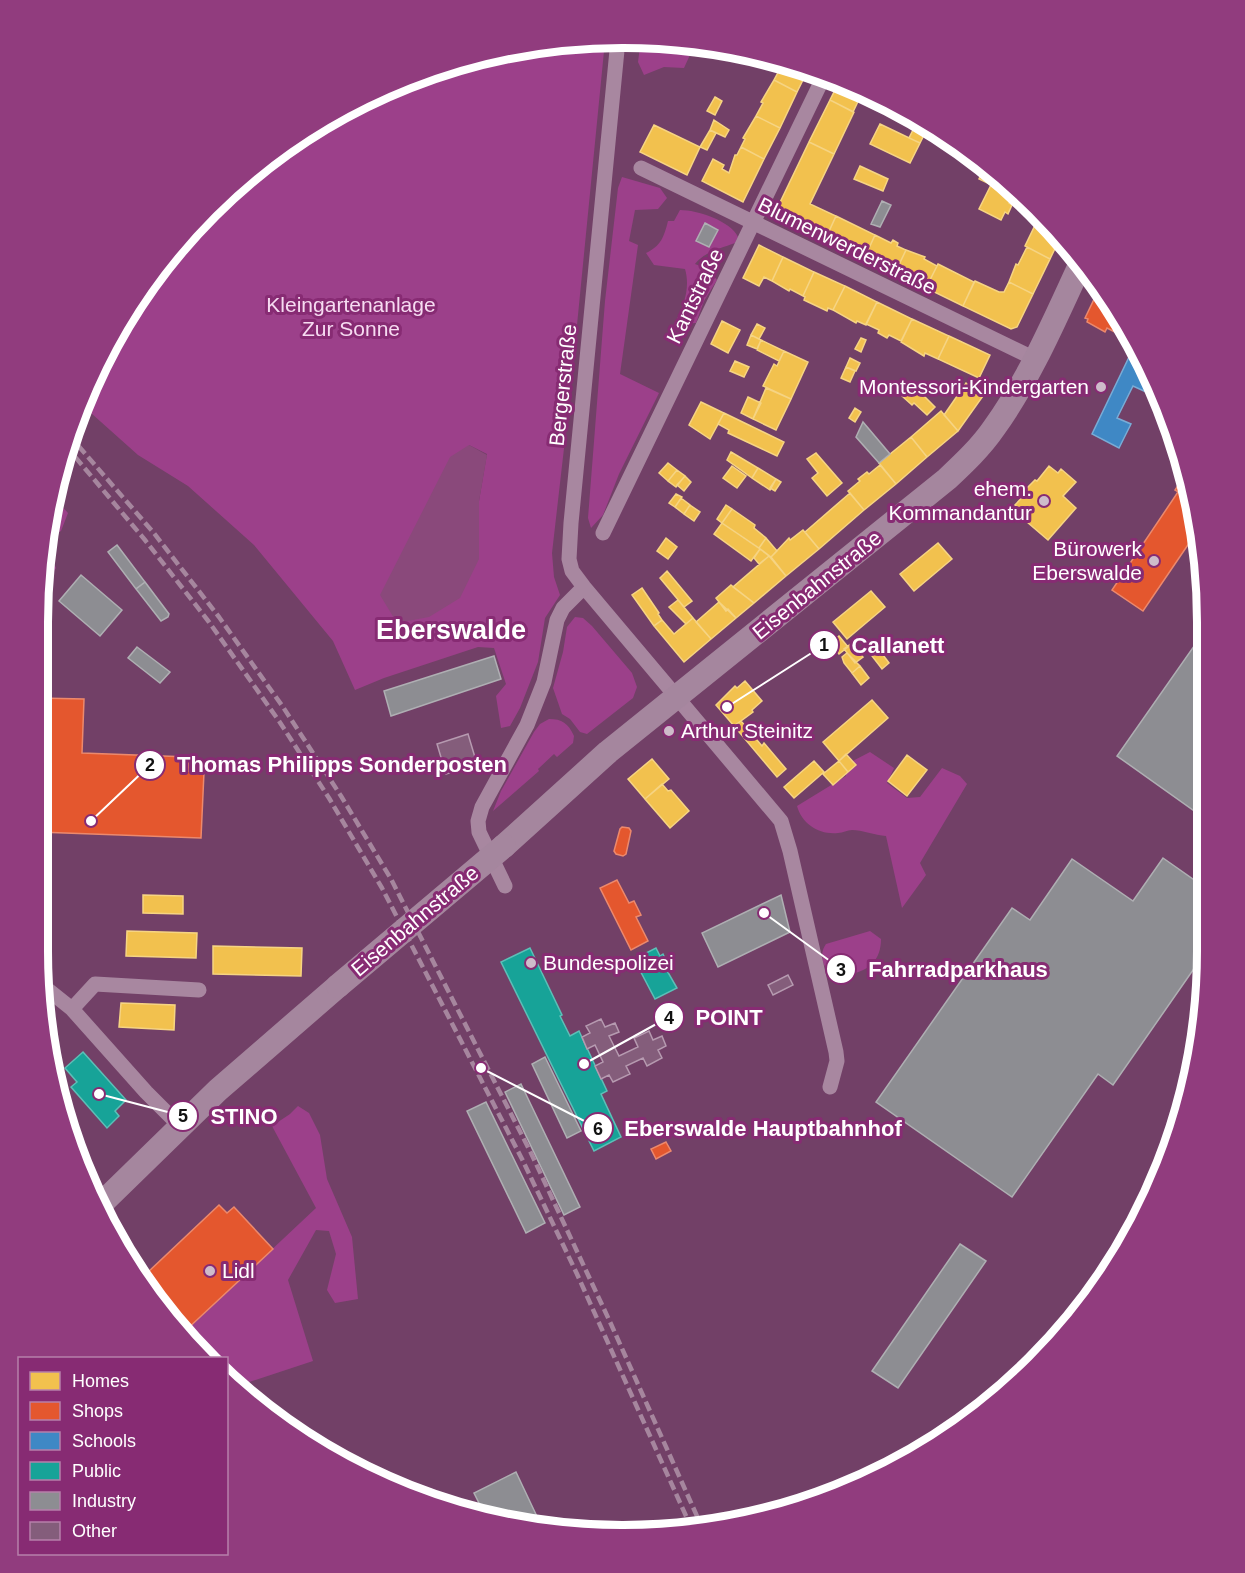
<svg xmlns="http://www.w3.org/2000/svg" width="1245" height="1573" font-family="Helvetica,sans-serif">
  <rect width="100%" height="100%" fill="#724067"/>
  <path fill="#9c408a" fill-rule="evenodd" d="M641 39H661L695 44 684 68 664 67 644 75 638 62Z
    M605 41 570 396 552 553 554 577 560 595 545 618 538 662 520 708 510 726 501 728 496 696 506 684 494 648 478 647 384 678 355 690 333 641 254 545 188 486 138 455 82 405 116 330 182 237 266 159 330 116 435 68 546 42ZM469 445 487 454 479 501V559Z
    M622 177 660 188 667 198 658 209 635 210 629 241 638 245 620 374 659 393 619 474 603 515 591 528 588 518 605 301 618 188Z
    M680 210C697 210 731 221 738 237L735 243C722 248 704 252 695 264L708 269 717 280 704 301 696 323 683 324 677 319C685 303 690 286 685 269L654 265 646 253C661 246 664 237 668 221H674Z
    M56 500 68 513 61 531 48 538Z
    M46 547 56 568 39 592Z
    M575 617 583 618 592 626 632 673 637 687 633 698 587 734 580 732 570 719 562 714 553 688 563 652 567 627Z
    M549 719C562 719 568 723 574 736L573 743 557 757 554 754 538 769 539 771 493 811 501 791 534 732 540 724Z
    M870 752 894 768 887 783 907 798 920 797 942 768 960 776 967 784 920 863 926 875 902 908 886 836C875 835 862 830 852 830 847 830 843 833 838 833 819 835 802 824 797 806L846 776 845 765Z
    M870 931 881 939C881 959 870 971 850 974 844 976 837 977 832 974 822 968 819 953 826 944Z
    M298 1106 309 1113 320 1135 327 1179 352 1237 358 1299 335 1303 327 1290 336 1254 329 1231 316 1230 288 1280 313 1361 237 1386 227 1378 226 1358H204L184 1332 316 1208 272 1126 290 1114Z"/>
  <path fill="#8a497b" d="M469 445 487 455 479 501V559L460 598 429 617 397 623 380 595 450 457Z"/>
  <path fill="#f2c14e" stroke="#f6d483" stroke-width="1.5" d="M781 60 808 70 797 92 774 80 781 67 778 66Z
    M774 80 797 92 780 128 756 116 763 103 761 102Z
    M839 82 863 91 853 112 830 100Z
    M715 97 722 101 715 115 707 111Z
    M830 100 854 112 834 154 809 142Z
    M756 116 780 128 764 159 741 147 745 139 743 138Z
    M714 120 729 130 725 137 710 130Z
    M918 120 928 127 920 143 909 138Z
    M880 124 920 143 910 163 870 144Z
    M654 125 700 147 687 175 640 152Z
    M710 130 716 133 707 150 700 147Z
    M809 142 834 154 810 204 836 216 825 240 774 215Z
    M741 147 764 159 743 202 702 181 713 159 724 165 722 169 729 173 735 155H737Z
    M860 166 888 179 883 191 854 179Z
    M985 167 990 169 1023 200 979 179Z
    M991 185 1013 195 1009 203 1012 205 1008 214 1005 212 1001 220 979 209Z
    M1028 204 1061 236 1050 259 1025 246 1038 219 1024 212Z
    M836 216 875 235 864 259 825 240Z
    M875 235 891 243 893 240 898 243 897 246 906 250 895 273 864 259Z
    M759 245 783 257 772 281 764 277 759 286 743 278Z
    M1027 247 1050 259 1033 294 1009 282 1016 264 1018 265Z
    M906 250 925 257 924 259 937 266 926 288 895 273Z
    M783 257 814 272 803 296 790 289 789 291 772 281Z
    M938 264 974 282 963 306 926 288Z
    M814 272 845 286 833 310 828 308 827 311 804 300 805 297 803 296Z
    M975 281 999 292H1004L1009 282 1033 294 1017 327 1011 329 963 306Z
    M845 286 877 302 866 325 857 321 856 323 833 310Z
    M877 302 912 319 901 341 889 335 887 338 878 333 879 330 866 324Z
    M912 319 949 336 938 359 925 353 924 356 901 342Z
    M722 321 740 330 728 353 711 344Z
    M757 324 765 328 759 339 751 335Z
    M751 335 761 340 757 349 747 345Z
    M949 336 990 355 979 378 938 359Z
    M861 338 866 340 861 352 855 349Z
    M761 340 784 351 779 361 757 350Z
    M784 351 808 362 791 399 763 386 774 364 777 366Z
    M850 358 860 363 856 371 846 367Z
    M735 361 749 367 744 377 730 371Z
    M846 367 855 371 850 382 841 378Z
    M966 383 983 396 958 431 944 415Z
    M766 388 791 399 776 430 753 419Z
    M904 394H922L935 407 927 415 914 403 912 405 902 396Z
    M748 397 761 403 753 419 741 413Z
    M701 402 724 413 710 439 689 425Z
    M855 408 861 412 855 422 849 418Z
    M941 411 958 431 927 457 911 437Z
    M724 413 784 442 777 456 728 433 729 430 718 424Z
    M911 437 927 457 896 484 879 463Z
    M731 452 758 468 752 478 727 460Z
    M816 453 842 483 827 496 812 478 818 473 807 459Z
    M668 463 677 470 668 481 659 473Z
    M880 465 896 484 864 510 848 491 860 481 858 479 867 472 869 474Z
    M732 466 746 476 737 488 723 478Z
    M1049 466 1058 473 1061 469 1076 482 1063 496 1076 508 1048 540 1020 516 1023 513 1015 505 1028 491 1026 489 1035 480 1037 481Z
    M758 468 776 479 770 490 752 478Z
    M677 470 685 476 676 487 668 481Z
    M685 476 691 482 684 491 677 485Z
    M776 479 781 482 775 491 770 488Z
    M850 493 864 510 819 549 805 532Z
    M676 494 682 497 675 507 669 503Z
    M681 498 690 505 684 514 675 507Z
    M690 505 700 512 694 521 684 514Z
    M726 505 732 509 722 523 717 519Z
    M732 509 755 525 754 528 766 538 759 548 722 523Z
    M722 523 760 549 751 561 714 534Z
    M803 530 819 549 786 576 771 557 789 538 790 540Z
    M666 538 677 547 668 559 657 551Z
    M766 538 777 551 771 557 759 548Z
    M938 543 952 559 914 591 900 574Z
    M760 549 769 556 759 564 754 558Z
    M769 556 786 576 754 603 733 587Z
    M667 571 692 601 684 607 660 578Z
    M731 585 754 603 736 618 728 609 726 611 716 598Z
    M642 588 659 613 658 614 662 620 654 626 632 595Z
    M871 591 885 607 847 639 833 622Z
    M678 600 693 618 686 624 669 607Z
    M719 602 736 618 711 639 696 622Z
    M693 618 711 639 684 662 654 626 662 620 674 634Z
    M839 636 848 647 839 654 834 648 832 650 828 644Z
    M852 643 863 657 855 663 844 649Z
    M880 651 889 663 882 669 872 656Z
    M847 653 860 666 852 673 844 663 842 657Z
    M860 666 869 678 861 685 852 673Z
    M745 681 762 701 752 710 753 712 734 726 716 705 735 686 737 688Z
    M872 700 888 718 839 761 823 742Z
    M741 721 762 746 764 743 786 769 777 777 734 726Z
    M846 754 856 765 848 772 839 761Z
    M907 755 927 770 907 796 888 781Z
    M652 759 669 779 645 799 628 779Z
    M814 761 824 772 794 798 784 787Z
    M839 761 848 772 833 785 823 774Z
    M662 784 668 791 671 790 689 811 670 828 645 799Z
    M143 895 183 896V914L143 913Z
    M127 931 197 933 196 958 126 956Z
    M213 946 302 948 301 976 213 974Z
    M121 1003 175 1005 174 1030 119 1027Z"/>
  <path fill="#e4572e" stroke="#ec896d" stroke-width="1.5" d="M1099 289 1129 330 1134 342 1107 328 1105 332 1087 322 1088 319 1085 318Z
    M1185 475 1196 533 1143 611 1112 590 1178 492 1175 490Z
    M38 698 84 699 82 753 189 757 188 771 204 772 201 838 38 832Z
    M622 827 629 828 631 831 626 854 623 856 616 854 614 851 620 829Z
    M617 880 629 903 634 901 641 915 636 917 648 941 631 950 600 888Z
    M666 1142 671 1151 656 1159 651 1149Z
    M219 1205 227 1213 234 1207 273 1249 184 1332 149 1287 154 1282 146 1274Z"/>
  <path fill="#3f88c5" stroke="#79acd6" stroke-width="1.5" d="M1130 355 1144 362 1152 380 1146 392 1133 386 1117 418 1131 424 1119 448 1092 434Z"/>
  <path fill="#17a398" stroke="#5dbfb7" stroke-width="1.5" d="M530 948 562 1015 560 1016 570 1036 579 1031 607 1091 601 1094 621 1137 594 1151 501 962Z
    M656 948 660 956 663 954 669 967 666 969 677 988 655 999 634 959Z
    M83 1052 126 1100 115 1111 119 1116 107 1128 71 1087 77 1082 65 1068Z"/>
  <path fill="#8d8d92" stroke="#afafb3" stroke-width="1.5" d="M882 201 891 205 880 227 871 224Z
    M705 223 718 230 709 247 696 241Z
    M863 422 890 454 879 463 856 437Z
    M117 545 145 582 136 589 108 552Z
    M81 575 122 610 100 636 59 601Z
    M145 582 169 614 168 617 161 621 136 589Z
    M1206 629 1207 820 1117 756Z
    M137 647 170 672 160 683 128 658Z
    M494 656 501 679 391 716 384 691Z
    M1163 858 1207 889V950L1113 1085 1098 1074 1012 1197 876 1102 1012 908 1030 920 1072 859 1133 901Z
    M781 895 790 932 718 967 702 933Z
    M545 1057 581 1131 567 1138 532 1064Z
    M521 1084 580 1207 564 1215 505 1092Z
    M486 1102 545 1223 526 1233 467 1111Z
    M960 1244 986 1261 898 1388 872 1371Z
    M516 1472 541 1525 486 1517 474 1493Z"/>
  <path fill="#845d7b" stroke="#b69ab0" stroke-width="1.5" d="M468 734 477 764 446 774 437 744Z
    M788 975 793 985 773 995 768 985Z
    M601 1019 605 1027 615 1023 619 1032 609 1036 619 1056 638 1047 634 1038 649 1031 653 1040 662 1036 666 1046 658 1050 662 1058 647 1066 643 1058 626 1066 630 1074 613 1082 609 1075 601 1079 595 1066 603 1062 595 1045 587 1049 582 1037 590 1033 586 1026Z"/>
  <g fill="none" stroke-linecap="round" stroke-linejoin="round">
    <path stroke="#a887a0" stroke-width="15" d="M618 40 571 523 569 559 572 571 584 587 781 821 790 851 836 1052 837 1061 830 1087
      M641 168 1035 359
      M603 533 824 76
      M505 886 479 832 478 821 482 807 527 725 544 682 557 620 563 608 584 587
      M42 985 72 1009 146 1092 180 1126
      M72 1009 95 984 199 990"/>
    <path stroke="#a5869e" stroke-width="24" d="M504 846 608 752 947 479C964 463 981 447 994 428 1030 378 1055 319 1081 263
      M100 1205 218 1090 338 986"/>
    <path stroke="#a6869e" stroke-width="4.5" stroke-dasharray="10 4.5" stroke-linecap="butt" d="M69 435 153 532 219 617 283 707 341 796 391 879 531 1153 611 1324 701 1525
      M66 446 145 540 209 622 279 721 329 798 382 888 522 1159 577 1274 691 1527"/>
    <path stroke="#a5869e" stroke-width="24" d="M338 986 504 846"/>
  </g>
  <g fill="#cebcca" stroke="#872b73" stroke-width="2">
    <circle cx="1101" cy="387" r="6"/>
    <circle cx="1044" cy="501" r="6"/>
    <circle cx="1154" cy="561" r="6"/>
    <circle cx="669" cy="731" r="6"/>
    <circle cx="531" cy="963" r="6"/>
    <circle cx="210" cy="1271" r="6"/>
  </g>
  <g text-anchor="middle" stroke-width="6" stroke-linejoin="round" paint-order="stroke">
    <g font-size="21" fill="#fff" stroke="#872b73">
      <text transform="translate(847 246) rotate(26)" y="7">Blumenwerderstraße</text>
      <text transform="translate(695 296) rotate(-64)" y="7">Kantstraße</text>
      <text transform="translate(563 385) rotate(-84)" y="7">Bergerstraße</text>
      <text transform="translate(817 585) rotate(-39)" y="7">Eisenbahnstraße</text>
      <text transform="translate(415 921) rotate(-40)" y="7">Eisenbahnstraße</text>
    </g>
    <g font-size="21" fill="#f6dbf1" stroke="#872b73">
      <text x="351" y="312">Kleingartenanlage<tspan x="351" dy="24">Zur Sonne</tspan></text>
    </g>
    <g font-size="21" fill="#fff" stroke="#872b73" text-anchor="end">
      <text x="1089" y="394">Montessori-Kindergarten</text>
      <text x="1032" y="496">ehem.<tspan x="1032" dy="24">Kommandantur</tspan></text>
      <text x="1142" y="556">Bürowerk<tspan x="1142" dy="24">Eberswalde</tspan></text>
      <text x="681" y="738" text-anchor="start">Arthur Steinitz</text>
      <text x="543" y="970" text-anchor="start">Bundespolizei</text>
      <text x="222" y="1278" text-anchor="start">Lidl</text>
    </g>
    <g font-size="27" font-weight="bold" fill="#fff" stroke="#872b73">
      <text x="451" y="639">Eberswalde</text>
    </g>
  </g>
  <path d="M0 0H1245V1573H0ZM622 48H623A574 574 0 0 1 1197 622V951A574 574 0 0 1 623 1525H622A574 574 0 0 1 48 951V622A574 574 0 0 1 622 48Z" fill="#913c7e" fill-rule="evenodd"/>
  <path fill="none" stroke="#fff" stroke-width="8" d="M622 48H623A574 574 0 0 1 1197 622V951A574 574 0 0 1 623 1525H622A574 574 0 0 1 48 951V622A574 574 0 0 1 622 48Z"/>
  <path fill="none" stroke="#fff" stroke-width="2" d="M727 707L824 645M91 821L150 765M764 913L841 969M584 1064L669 1017M99 1094L183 1116M481 1068L598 1128"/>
  <g fill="#fff" stroke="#872b73" stroke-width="2">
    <circle cx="727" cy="707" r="6"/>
    <circle cx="91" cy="821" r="6"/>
    <circle cx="764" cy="913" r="6"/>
    <circle cx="584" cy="1064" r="6"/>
    <circle cx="99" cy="1094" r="6"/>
    <circle cx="481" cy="1068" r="6"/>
    <circle cx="824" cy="645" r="15"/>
    <circle cx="150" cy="765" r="15"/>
    <circle cx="841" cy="969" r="15"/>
    <circle cx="669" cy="1017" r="15"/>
    <circle cx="183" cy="1116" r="15"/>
    <circle cx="598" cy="1128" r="15"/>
  </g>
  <g font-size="18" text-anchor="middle" font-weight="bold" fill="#111">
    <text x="824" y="651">1</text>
    <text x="150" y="771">2</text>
    <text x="841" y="976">3</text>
    <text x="669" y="1024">4</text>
    <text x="183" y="1122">5</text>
    <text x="598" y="1135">6</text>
  </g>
  <g font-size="22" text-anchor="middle" font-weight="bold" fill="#fff" stroke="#872b73" stroke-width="6" stroke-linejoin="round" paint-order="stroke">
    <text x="898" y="653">Callanett</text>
    <text x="342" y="772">Thomas Philipps Sonderposten</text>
    <text x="958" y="977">Fahrradparkhaus</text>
    <text x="729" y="1025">POINT</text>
    <text x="244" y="1124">STINO</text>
    <text x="763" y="1136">Eberswalde Hauptbahnhof</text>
  </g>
  <rect x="18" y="1357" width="210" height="198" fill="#872b73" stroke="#b780ab" stroke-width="1.5"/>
  <rect x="30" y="1372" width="30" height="18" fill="#f2c14e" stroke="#b780ab" stroke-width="1.5"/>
  <text x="72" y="1387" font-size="18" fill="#ffffff">Homes</text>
  <rect x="30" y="1402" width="30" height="18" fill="#e4572e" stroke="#b780ab" stroke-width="1.5"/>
  <text x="72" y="1417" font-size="18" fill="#ffffff">Shops</text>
  <rect x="30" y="1432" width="30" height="18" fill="#3f88c5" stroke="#b780ab" stroke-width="1.5"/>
  <text x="72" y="1447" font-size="18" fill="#ffffff">Schools</text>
  <rect x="30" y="1462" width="30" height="18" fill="#17a398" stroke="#b780ab" stroke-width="1.5"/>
  <text x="72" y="1477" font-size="18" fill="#ffffff">Public</text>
  <rect x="30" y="1492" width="30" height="18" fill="#8d8d92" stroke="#b780ab" stroke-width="1.5"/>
  <text x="72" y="1507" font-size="18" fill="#ffffff">Industry</text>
  <rect x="30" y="1522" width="30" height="18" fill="#845d7b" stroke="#b780ab" stroke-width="1.5"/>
  <text x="72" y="1537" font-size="18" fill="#ffffff">Other</text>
</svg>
